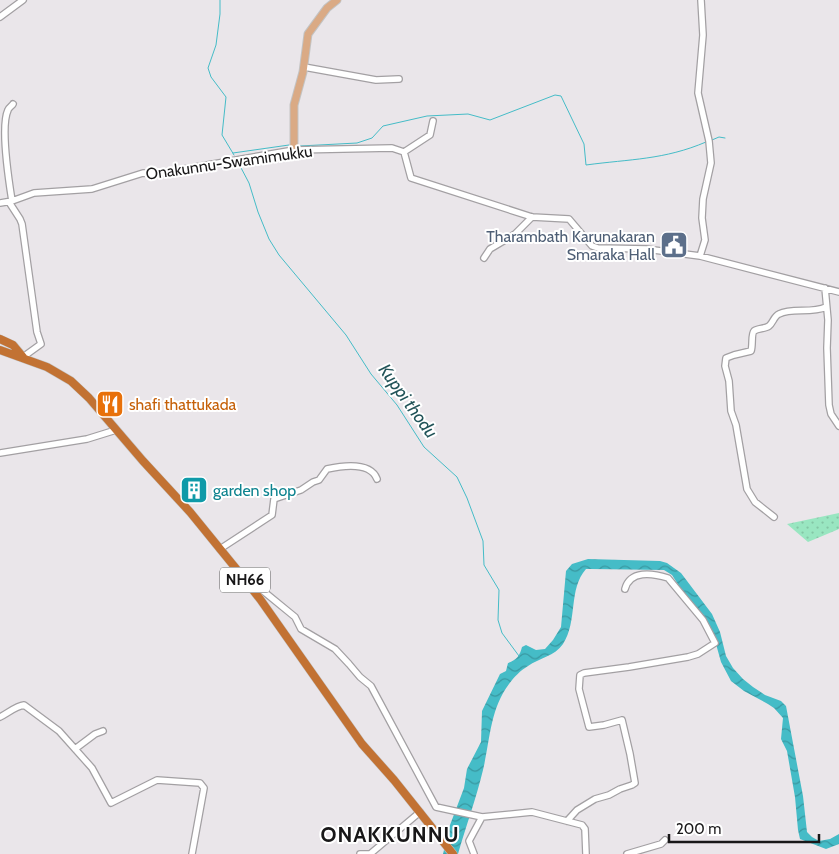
<svg xmlns="http://www.w3.org/2000/svg" width="839" height="854" font-family="Cabin,sans-serif">
  <defs>
    <pattern id="grass-dots" width="8" height="8" patternUnits="userSpaceOnUse" patternTransform="scale(1.25)"><rect width="8" height="8" fill="#99e6c1"/><path d="M2 2h.1M6 6h.1" fill="none" stroke="#83c5a5" stroke-width="1.8" stroke-linecap="round"/></pattern>
    <pattern id="water-waves" width="16" height="10" patternUnits="userSpaceOnUse" patternTransform="scale(1.25)"><rect width="16" height="10" fill="#45bcc7"/><path d="M0 5q4-4 8 0t8 0" fill="none" stroke="#3998a1"/></pattern>
  </defs>
  <rect width="100%" height="100%" fill="#eae6ea"/>
  <path fill="url(#grass-dots)" d="M839 513V529L808 542 787 524Z"/>
  <path fill="url(#water-waves)" d="M588 559 660 561 667 563 681 573 712 614 720 632 726 656 733 668 743 679 753 687 765 695 781 701 786 706 803 796 807 832 812 837 819 841 830 839 839 834V844L826 849 800 839 798 830 795 797 787 751 781 739 783 718 774 708 768 704 744 691 731 681 721 662 716 644 672 575 664 570 591 569H586C568 589 578 621 563 644 555 656 539 658 528 666 521 670 514 677 509 684 490 709 490 741 483 770 476 799 466 826 458 854H443L450 825 464 788 467 769 481 742 482 711 500 674 506 671 508 663C517 660 520 655 522 647L526 645 536 650 545 649 553 640 561 627 566 571 572 564Z"/>
  <g fill="none" stroke-linecap="round" stroke-linejoin="round">
    <path stroke="#45bcc7" stroke-width="1" d="M220 0V14L216 45 208 68 211 77 226 97 222 135 234 155
      M712 140 719 137 725 138
      M300 146 357 143 372 138 383 126 427 116 468 114 490 120 555 95 561 96 584 144 586 165C630 159 664 160 706 142
      M233 153 289 145
      M239 164 249 183 258 212 269 239 279 255 346 335 371 374 397 405 424 447 457 477 467 498 483 541 484 565 499 590 498 620 502 633 519 656"/>
    <g stroke="#a3a0a3" stroke-width="8">
      <path id="minor" d="M0 17 23 0
        M304 67 376 80 399 79
        M404 152 430 135 433 121
        M12 201C9 182 0 127 8 110 9 107 12 106 13 104
        M9 202 20 219 22 224 37 332 41 344 23 357
        M0 203 12 201 34 193 92 189 143 173 155 174 294 150 392 148 404 152 411 178 532 217 569 219 592 246 598 248 646 249 700 256 839 292
        M700 256 705 240 702 218 703 199 711 163 709 141 698 93 703 35 701 0
        M484 258 490 249 515 234 532 217
        M825 288 828 320 827 348 829 405 831 414 839 426
        M0 453 87 439 116 430
        M774 517 755 502 747 489 736 425 731 411 729 381 725 366 726 358 734 355 751 351C753 346 751 334 754 331 758 328 765 329 769 326 773 323 774 316 779 314 792 307 811 314 826 307
        M220 549 272 515 274 499 301 490 313 482 319 480 327 469C341 466 370 461 377 479
        M246 577 295 617 301 629 335 649 349 664 360 677 371 686 436 807 482 817 532 812 582 825 585 829 586 854
        M0 717C8 713 16 706 24 705L59 731 92 768 111 803 157 780 200 783 204 788 192 854
        M75 749 95 734 103 731
        M567 821 577 810 595 799 609 795 620 789 632 785 635 783 630 754 622 720 604 725 589 727 579 689 580 675 584 673 629 667 688 657 698 654 715 643 703 620 668 578C652 573 630 570 625 589
        M360 854H370L420 812
        M474 854 469 841 482 817
        M627 854 661 844 665 840"/>
    </g>
    <g stroke="#c3c3c3" stroke-width="9">
      <path id="major" d="M294 150V105L303 72 308 34 327 8 337 0"/>
    </g>
    <g stroke="#c3c3c3" stroke-width="9">
      <path id="highway" d="M0 339 13 345 23 357
        M0 350 47 367 71 381 89 398 143 461 190 512 238 571 260 599 362 744 394 780 453 854"/>
    </g>
    <use href="#minor" stroke="#fff" stroke-width="5.5"/>
    <use href="#major" stroke="#daaa85" stroke-width="7"/>
    <use href="#highway" stroke="#c27233" stroke-width="8"/>
  </g>
  <defs>
    <g id="civic-square" transform="scale(1.4375)"><rect x="-9" y="-9" width="18" height="18" rx="4" fill="#5c6f8a" stroke="#fff"/><path d="M-.6-6.5H3V-4.5H.6V-3L4-1V1h2V6H-6V1h2V-1L-.6-3ZM-1.2 2.5V6h2.4V2.5Z" fill="#fff"/></g>
    <g id="restaurant-square" transform="scale(1.4375)"><rect x="-9" y="-9" width="18" height="18" rx="4" fill="#e8710a" stroke="#fff"/><path d="M-5-6h1v4h1v-4h1v4h1v-4h1v5L-1.5 .5V6h-2V.5L-5-1ZM5-6V6H3V1.5H1.5Q1.5-4 5-6Z" fill="#fff"/></g>
    <g id="building-square" transform="scale(1.4375)"><rect x="-9" y="-9" width="18" height="18" rx="4" fill="#0f9aa8" stroke="#fff"/><path d="M-4-6H4V6H1V3H-1V6H-4ZM-2.5-4.3h1.7v1.8h-1.7ZM.8-4.3h1.7v1.8H.8ZM-2.5-1h1.7V.8h-1.7ZM.8-1h1.7V.8H.8Z" fill="#fff"/></g>
  </defs>
  <g fill-rule="evenodd">
    <use href="#civic-square" x="674" y="245"/>
    <use href="#restaurant-square" x="110" y="404"/>
    <use href="#building-square" x="194" y="490"/>
  </g>
  <g text-anchor="middle" stroke-width="4" stroke-linejoin="round" paint-order="stroke">
    <rect fill="#fff" stroke="#5d5d5d" stroke-width="1" x="220" y="567.5" width="50" height="25" rx="4"/>
    <g font-size="15" font-weight="bold" fill="#181718">
      <text x="245" y="585">NH66</text>
    </g>
    <g font-size="16" fill="#181718" stroke="#fff">
      <text transform="translate(229 162) rotate(-8)" y="6">Onakunnu-Swamimukku</text>
    </g>
    <g font-size="16" fill="#4e5e75" stroke="#fff" text-anchor="end">
      <text x="655" y="242">Tharambath Karunakaran<tspan x="655" dy="18">Smaraka Hall</tspan></text>
    </g>
    <g font-size="16" fill="#c56008" stroke="#fff" text-anchor="start">
      <text x="129" y="410">shafi thattukada</text>
    </g>
    <g font-size="16" fill="#0d838f" stroke="#fff" text-anchor="start">
      <text x="213" y="496">garden shop</text>
    </g>
    <g font-size="18" font-style="italic" fill="#225459" stroke="#fff">
      <text transform="translate(408 401) rotate(54)" y="6">Kuppi thodu</text>
    </g>
    <g font-size="21" font-weight="bold" letter-spacing="1" fill="#181718" stroke="#fff">
      <text x="390" y="842">ONAKKUNNU</text>
    </g>
  </g>
  <path d="M669 834v8h150v-8" fill="none" stroke="#181718" stroke-width="2.5"/>
  <text x="676" y="834" font-size="15" fill="#181718" stroke="#ffffff" stroke-width="4" paint-order="stroke">200 m</text>
</svg>
